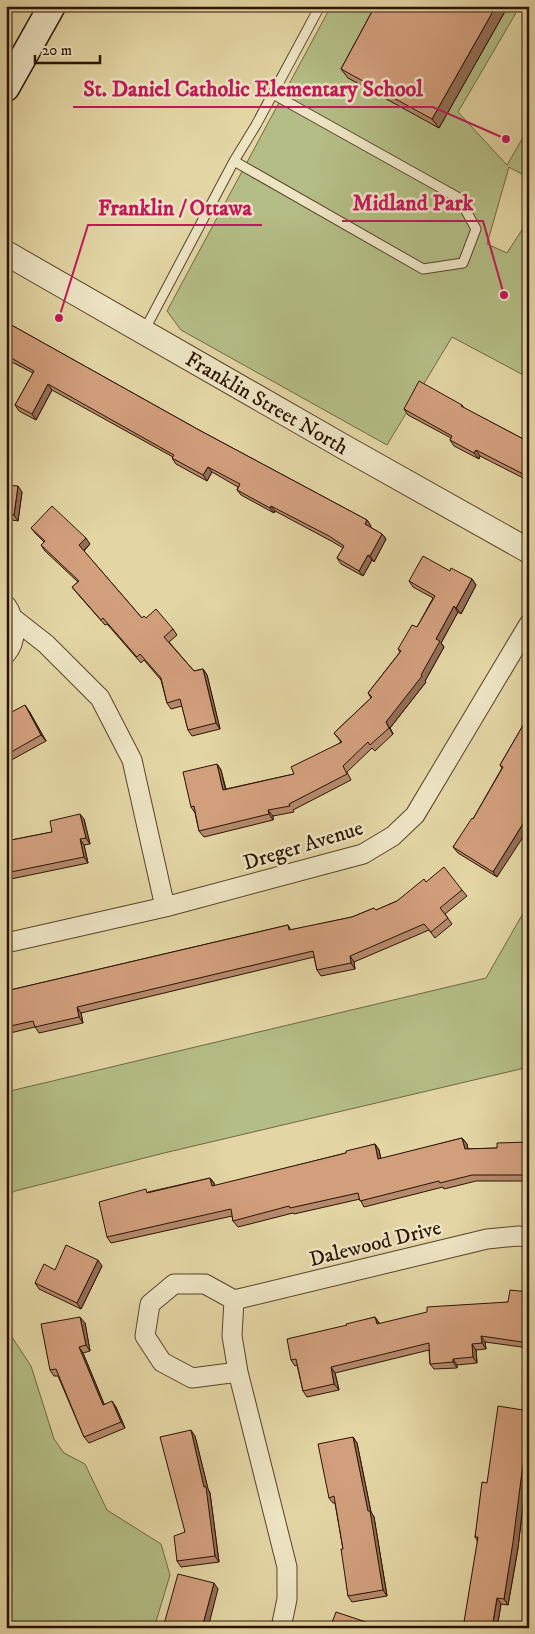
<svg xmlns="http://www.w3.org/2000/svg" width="535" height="1634" font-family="'IM FELL DW Pica',serif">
  <rect width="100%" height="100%" fill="#e3d5a4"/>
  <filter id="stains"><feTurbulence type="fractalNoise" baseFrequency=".004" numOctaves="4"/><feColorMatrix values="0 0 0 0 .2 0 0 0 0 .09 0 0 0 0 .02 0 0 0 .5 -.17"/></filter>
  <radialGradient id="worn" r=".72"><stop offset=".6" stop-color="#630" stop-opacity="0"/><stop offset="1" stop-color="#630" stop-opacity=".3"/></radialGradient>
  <path fill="#b4bd85" stroke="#706842" d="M331 6H520L458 112 507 165 529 127V178L509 167 487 244 507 253 529 219V378L452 337 387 445 181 330 167 311Z
    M529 903V1067L164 1153 15 1191 6 1198V1092L486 978Z
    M6 1328 31 1366 54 1439 64 1453 85 1464 107 1510 161 1544 170 1575 154 1628H6Z"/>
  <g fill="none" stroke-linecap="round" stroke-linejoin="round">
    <g stroke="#594429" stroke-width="11">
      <path id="service" d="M234 161 423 269 463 263 476 229 459 198 273 94
        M144 331 234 161 256 125 320 6"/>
    </g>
    <g stroke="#594429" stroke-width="21">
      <path id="minor" d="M6 605C16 619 18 640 6 654
        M14 619 46 644 100 698 132 760 165 907
        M6 943 165 907 363 854 393 836 415 815 529 624
        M234 1300 232 1336 238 1372 287 1567V1599L281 1628
        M238 1372 192 1378 162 1362 145 1336 150 1304 174 1284H205L234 1300 487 1239 518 1236 529 1237"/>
    </g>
    <g stroke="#594429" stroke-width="26">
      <path id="tertiary" d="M6 253 344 447 529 551"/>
    </g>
    <g stroke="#2b1300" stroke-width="29">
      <path id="secondary" d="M6 88 52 6"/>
    </g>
    <use href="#service" stroke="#ede4c4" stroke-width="9"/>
    <use href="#minor" stroke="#ede4c4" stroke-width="19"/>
    <use href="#tertiary" stroke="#ede4c4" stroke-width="24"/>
    <use href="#secondary" stroke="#ede4c4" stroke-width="26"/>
  </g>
  <path fill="#b5896c" stroke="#2b1300" d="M375 6H508L439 128 348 78 341 69Z
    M6 322 199 430 367 520 371 526 370 527 382 534 386 539 374 562 372 560 363 576 341 564 337 558 343 548 333 542 275 511 274 513 241 495 237 490 238 487 212 472 207 481 176 464 172 458 173 457 52 390 36 420 19 411 15 405 33 373 6 359Z
    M462 405 464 408 529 442V481L480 456 479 459 454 446 450 440 451 438 408 415 404 409Z
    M6 485 22 492 18 521 6 519Z
    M31 528 90 544 84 551 142 618H146L173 629 177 635 169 642 194 671 203 669 207 675 220 729 192 736 188 730 182 706 171 709 167 703 161 680 144 660 141 663 107 624 105 625 76 592 72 587 78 582 45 551 41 545 44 542 36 534Z
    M450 571 472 579 476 585 461 614 458 612 441 643 444 647 425 681 426 682 390 728 393 734 375 751 372 748 347 772 351 780 293 810 294 812 273 816V820L204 837 199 831 195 813 191 807 217 764 221 770 226 789 294 774 341 742 334 733 371 698 368 693 400 652 398 649 417 627 433 598 413 587 409 581Z
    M29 711 46 741 6 763V715Z
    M529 715 497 877 458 853 453 847 473 819 502 768 500 765Z
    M84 819 90 844 84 845 88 863 6 880V841L52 832Z
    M426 882 462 890 467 896 445 914 452 924 435 938 429 930 354 962 355 969 321 976 317 970 314 957 81 1013 83 1023 39 1033 35 1027 6 1034V991L288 925 291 930 352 917 374 908 376 910 397 901Z
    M462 1138 467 1144 468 1149 497 1148 529 1142V1181H476L444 1189 443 1187 364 1207 360 1199 294 1214 293 1213 238 1227 233 1221 232 1216 111 1243 107 1237 148 1192 210 1178 214 1183 215 1186 346 1153 375 1144 379 1150 381 1159Z
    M102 1266 81 1309 39 1289 35 1283 55 1270Z
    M529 1292V1348L485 1342 486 1349 476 1350 477 1363 457 1365V1368L434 1369 430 1364 429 1350 335 1373 339 1390 307 1397 303 1391 297 1365 295 1366 291 1360 347 1325 375 1317 380 1324 508 1302Z
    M85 1323 90 1351 83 1353 104 1404 116 1407 125 1428 89 1443 84 1437 58 1376H54L50 1370Z
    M529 1411V1470H527L518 1548 508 1605 501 1604 497 1628 477 1540 475 1537 487 1483Z
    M195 1436 208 1489 210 1493 219 1562 181 1567 177 1561 185 1532Z
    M353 1437 357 1443 371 1512 374 1517 387 1596 352 1602 348 1596 343 1549 335 1503H333L329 1498Z"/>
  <path fill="#936f58" stroke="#2b1300" d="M496 6H508L439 128 432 119Z
    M48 384 52 390 36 420 32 414Z
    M476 450 480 456 479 459 474 453Z
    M208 467 212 472 207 481 203 475Z
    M18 486 22 492 18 521 14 515Z
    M271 506 275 511 274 513 270 508Z
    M367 520 371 526 369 530 365 524Z
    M382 534 386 539 374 562 370 556Z
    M86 538 90 544 83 551 79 545Z
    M368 555 372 560 363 576 359 571Z
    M472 579 476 585 461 614 456 608Z
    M454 606 458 612 441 643 444 647 425 681 426 682 390 728 393 734 386 722 436 639Z
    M203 669 207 675 220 729 216 723Z
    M25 705 29 711 46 741 41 735Z
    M217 764 221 770 227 796 223 790Z
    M268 810 273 816V820L269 814Z
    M80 814 84 819 90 844 86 838Z
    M529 814V828L497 877 493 872Z
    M80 839 84 845 88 863 84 857Z
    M350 956 354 962 355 969 351 963Z
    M77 1007 81 1013 83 1023 79 1017Z
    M462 1138 467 1144 469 1155 465 1149Z
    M375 1144 379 1150 382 1165 378 1159Z
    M210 1178 214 1183 216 1192 212 1186Z
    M98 1260 102 1266 81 1309 77 1303Z
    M80 1317 85 1323 90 1351 86 1345Z
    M375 1317 379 1323 381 1330 377 1324Z
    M481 1336 485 1342 486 1349 482 1343Z
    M472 1344 476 1350 477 1363 473 1357Z
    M79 1347 83 1353 107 1411 103 1405Z
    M453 1359 457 1365V1368L453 1362Z
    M331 1367 335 1373 339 1390 334 1384Z
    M112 1401 116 1407 125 1428 121 1422Z
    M529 1427V1445L527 1442Z
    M191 1430 195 1436 208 1489 210 1493 219 1562 215 1556 204 1487Z
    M353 1437 357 1443 371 1512 374 1517 387 1596 383 1590Z
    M529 1447V1468L526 1464Z
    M523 1464 527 1470 518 1548 508 1605 504 1599Z
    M214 1583 218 1589 208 1628H202Z
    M497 1598 501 1604 497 1628H492Z"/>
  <path fill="#d29f7d" stroke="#2b1300" d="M375 6H496L432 119 341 69Z
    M6 322 199 430 367 520 365 524 382 534 370 556 368 555 359 571 337 558 344 546 329 536 271 506 270 508 237 490 240 484 208 467 203 475 172 458 174 455 48 384 32 414 15 405 34 371 6 355Z
    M419 381 462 405 461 406 529 442V477L476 450 474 453 450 440 452 436 404 409Z
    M6 485 18 486 14 515 6 514Z
    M52 506 86 538 79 545 142 618 144 616 146 618 156 609 173 629 164 637 194 671 203 669 216 723 188 730 180 699 167 703 161 678 140 654 137 657 103 618 101 620 72 587 79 581 41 545 45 541 31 528Z
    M423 556 450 571 451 568 472 579 456 608 454 606 436 639 440 641 421 675 422 676 386 722 389 728 370 745 368 742 343 766 347 774 289 804 290 806 268 810 269 814 199 831 194 806 191 807 183 772 217 764 223 790 294 774 291 767 342 742 334 733 372 697 368 693 401 651 398 649 412 625 417 627 435 596 409 581Z
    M25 705 41 735 6 755V715Z
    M529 715V783L526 788 529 790V814L493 872 453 847 472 818 473 819 503 767 500 765Z
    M80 814 86 838 80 839 84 857 6 873V841L52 832 50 821Z
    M444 867 462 890 440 908 448 918 431 932 424 924 350 956 351 963 317 970 313 951 77 1007 79 1017 35 1027 33 1021 6 1027V991L288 925 289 930 352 917 374 908 376 910 397 901 424 879 426 882Z
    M462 1138 465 1149 497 1148V1143L529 1142V1175H472L440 1183 439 1181 360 1201 358 1193 290 1208 289 1206 233 1221 231 1209 107 1237 99 1202 146 1189 147 1193 210 1178 212 1186 346 1153V1151L375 1144 378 1159Z
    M66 1245 98 1260 77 1303 35 1283 44 1264 55 1270Z
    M510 1290 529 1292V1343L481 1336 482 1343 472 1344 473 1357 453 1359V1362L430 1364 429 1343 331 1367 334 1384 303 1391 296 1359 291 1360 287 1339 347 1325 346 1324 375 1317 377 1324 427 1312V1307L508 1302Z
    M80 1317 86 1345 79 1347 103 1405 112 1401 121 1422 84 1437 56 1369 50 1370 41 1324Z
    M498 1406 529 1411V1427L527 1442H529V1447L526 1464H523L513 1542 504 1599 497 1598 492 1628H463L478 1537H475L482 1482 487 1483Z
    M191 1430 204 1487H206L215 1556 177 1561 174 1536 185 1532 160 1437Z
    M353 1437 368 1511H370L383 1590 348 1596 341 1549H343L334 1496 329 1498 318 1444Z
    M178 1574 214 1583 202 1628H163Z
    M336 1612 375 1625 374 1628H330Z
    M444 1626 454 1628H443Z"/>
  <g text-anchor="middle" stroke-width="5" stroke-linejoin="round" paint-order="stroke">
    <g font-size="21" fill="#2b1300" stroke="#ede4c4">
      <text transform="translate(267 403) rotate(30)" y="7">Franklin Street North</text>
      <text transform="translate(303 845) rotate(-17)" y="7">Dreger Avenue</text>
      <text transform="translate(375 1243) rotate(-14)" y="7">Dalewood Drive</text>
    </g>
  </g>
  <path fill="none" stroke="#c2185b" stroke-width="2" d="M506 139L433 107H73M504 295L483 221H342M59 318L88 225H262"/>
  <g fill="#c2185b" stroke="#ede4c4" stroke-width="2">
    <circle cx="506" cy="139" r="5"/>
    <circle cx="504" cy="295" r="5"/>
    <circle cx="59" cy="318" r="5"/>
  </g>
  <g font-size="22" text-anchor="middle" font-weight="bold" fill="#c2185b" stroke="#ede4c4" stroke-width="5" stroke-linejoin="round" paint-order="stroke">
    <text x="253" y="96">St. Daniel Catholic Elementary School</text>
    <text x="413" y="210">Midland Park</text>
    <text x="175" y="215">Franklin / Ottawa</text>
  </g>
  <rect width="535" height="1634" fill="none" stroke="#e3d5a4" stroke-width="25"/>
  <rect x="8" y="8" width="520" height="1619" fill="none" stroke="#2b1300" stroke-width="2.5"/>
  <rect x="12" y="12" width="510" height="1609" fill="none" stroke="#2b1300"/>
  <path d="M35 55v8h65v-8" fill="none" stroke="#2b1300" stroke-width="2.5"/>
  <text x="42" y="55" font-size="15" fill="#2b1300" stroke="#ede4c4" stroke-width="4" paint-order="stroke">20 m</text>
  <rect width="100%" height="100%" filter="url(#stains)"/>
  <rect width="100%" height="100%" fill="url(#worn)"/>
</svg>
